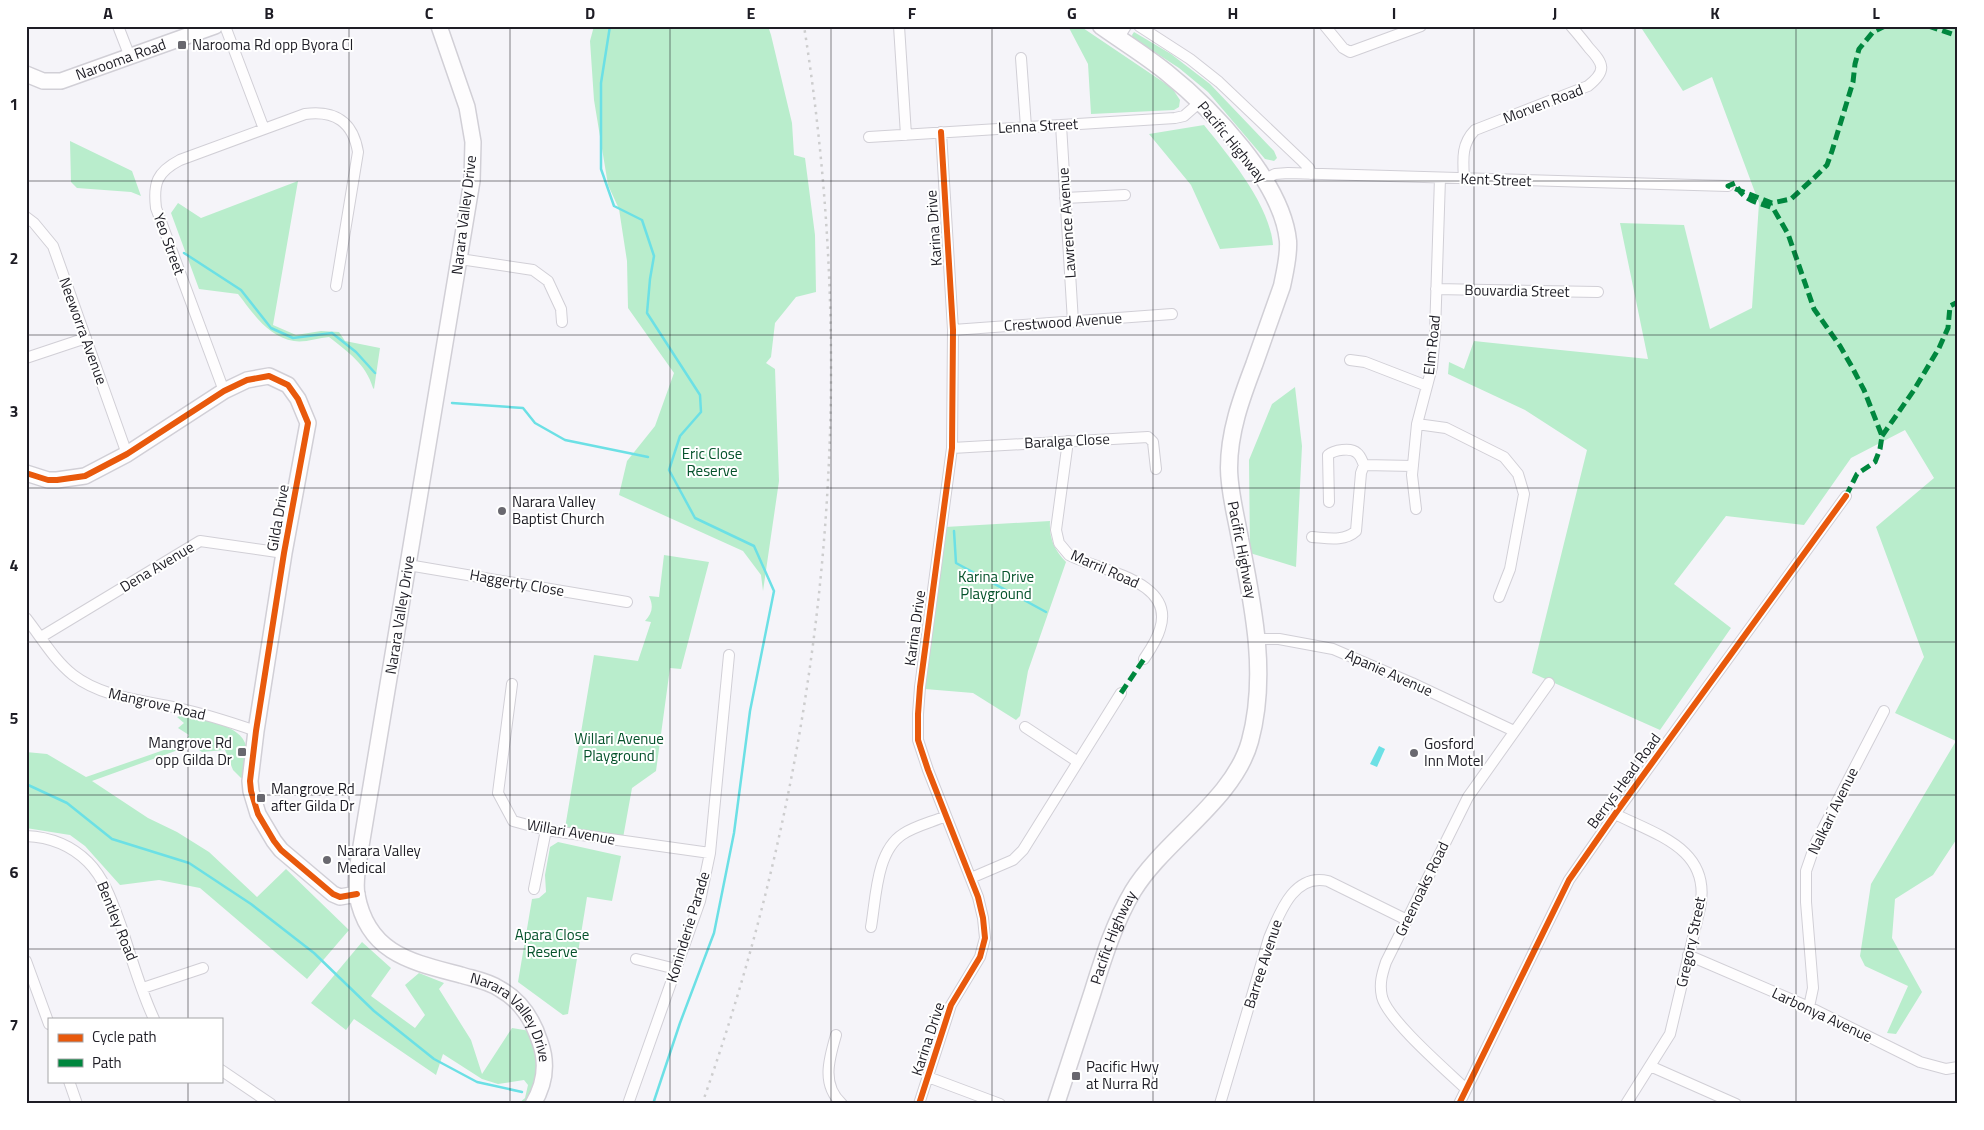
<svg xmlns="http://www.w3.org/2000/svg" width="1984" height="1130" font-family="'Titillium Web',sans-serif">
  <rect width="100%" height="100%" fill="#f5f4f9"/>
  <path fill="#b9edcc" d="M594 26H768L771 35 792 123 794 155 805 158 815 235 816 292 796 297 775 323 771 357 766 363 775 369 779 481 763 591 761 575 743 551 619 495 627 461 655 426 674 373 628 308 627 261 619 209 608 185 594 100 590 41Z
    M1068 26H1080L1172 88 1180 100 1179 107 1174 110 1091 114 1088 64Z
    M1640 26H1958V837L1933 875 1895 899 1892 938 1922 992 1896 1034 1887 1033 1908 986 1865 966 1860 956 1871 884 1956 741 1895 713 1924 657 1876 527 1934 478 1905 430 1851 458 1804 525 1726 516 1674 584 1731 628 1660 730 1532 673 1587 450 1525 410 1448 374 1449 362 1464 369 1474 341 1648 359 1620 223 1684 225 1710 329 1752 308 1759 203 1712 77 1683 91Z
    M1134 32 1171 54 1210 84 1274 151 1277 158 1274 161 1265 159 1208 92 1179 68 1133 38 1132 35Z
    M1204 125C1229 156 1270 205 1273 245L1220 249 1191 185 1149 134Z
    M70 141 132 171 141 196 131 192 77 188 71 182Z
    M298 181 273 325 296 335 321 331 339 332 345 341 380 348 374 389 373 388C366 364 348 352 329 337 318 338 304 343 294 341 268 337 253 313 238 294L199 289 171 213 178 203 201 218Z
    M1295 387 1302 446 1296 567 1250 553 1249 460 1272 404Z
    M1050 521C1049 538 1054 550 1066 562L1028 671 1020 716 1016 720 973 693 925 689 945 527Z
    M664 555 709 562 681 669 670 668 656 771 632 788 623 838 565 828 594 655 638 661 651 622 645 621C652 613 654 607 649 596L659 597Z
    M182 715C200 718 242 725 246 746 248 755 245 767 244 777L241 778 233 770 225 750 202 752 192 745 92 781 148 818 177 832 209 852 257 897 286 869 349 930 307 979 200 888 159 880 120 885 85 846 70 835 26 828V752L47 754 86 777 184 743 189 735 178 728 184 723 177 717Z
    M558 842 621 856 612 901 587 897 568 1014 563 1015 518 982 532 899 539 898 546 892 545 875 550 847Z
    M362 942 391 968 371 996 415 1028 425 1015 405 985 419 973 444 983 439 989 471 1040 482 1074 512 1028 530 1031C540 1061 542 1077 523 1104H518L525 1098 528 1085 524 1080 498 1084 482 1079 443 1054 436 1075 354 1019 346 1030 311 1003Z"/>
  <path fill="#6ce0e5" d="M1379 746 1385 749 1377 767 1370 764Z"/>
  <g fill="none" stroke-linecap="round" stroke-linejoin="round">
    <path stroke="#6ce0e5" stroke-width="2.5" d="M610 26 601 83V169L614 206 642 220 654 256 650 279 647 313 700 395 701 412 680 436 669 470 695 518 754 546 774 591 750 711 734 833 714 933 680 1023 653 1104
      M184 253 241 290 271 328 293 338 332 333 356 352 375 373
      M452 403 523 408 535 423 565 440 648 457
      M954 531 956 563 1046 612
      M26 784 67 803 112 839 189 863 251 904 314 953 374 1011 434 1059 477 1082 522 1092"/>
    <g stroke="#d1cfd6" stroke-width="12">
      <path id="street" d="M118 26 130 57
        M225 26 264 129
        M899 26 906 135
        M1139 26 1190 59 1219 82 1302 161 1309 168 1311 174
        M1325 26 1343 48 1350 52 1421 26
        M1118 39 1126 26
        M1021 58 1026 127
        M1061 125 1073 322
        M869 137 1175 118 1184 116 1200 102
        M1265 179 1275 174 1288 173 1728 186
        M1464 179C1463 160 1461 144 1475 130L1588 86C1607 71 1604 64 1589 48 1583 40 1577 33 1571 26
        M1065 198 1125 195
        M26 217 34 223 53 246 127 454
        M460 259 533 270 548 281 561 309 562 322
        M1436 289 1598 292
        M953 330 1172 314
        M26 358 86 338
        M1350 360 1365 362 1427 386
        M224 391 156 208C153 183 157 172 180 160L305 114C335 110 353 122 358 152L336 286
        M1417 424 1446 428 1504 457 1518 474 1524 494 1510 569 1499 597
        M1068 441 1056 530 1059 543 1069 555C1099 571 1176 580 1160 629 1157 640 1150 650 1144 659
        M952 448 1148 437 1153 442 1156 469
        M1329 502 1328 455C1334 450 1351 447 1357 453 1361 456 1362 461 1364 465L1413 466
        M1416 509 1412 475 1417 424 1432 367 1435 333 1440 178
        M1312 537C1327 538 1344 542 1356 531L1361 473 1364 465
        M408 565 627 602
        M26 618C41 637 54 660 73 675 103 698 143 700 178 708 205 714 230 722 256 731
        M41 637 200 541 284 553
        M1257 639H1279L1333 649 1412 683 1514 731
        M512 684 498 793 513 821 546 830 710 853
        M1025 727 1078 762
        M1615 814C1657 835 1712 849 1700 908L1670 1034 1626 1104
        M26 836C49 837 71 845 88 862 105 879 113 904 121 926 131 956 140 989 154 1019
        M971 878 1013 860 1023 850 1121 693
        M534 889 546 830
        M871 927C876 899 876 851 903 834 915 826 932 822 946 816
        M1688 955 1809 1007 1920 1062 1946 1069 1958 1067
        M636 959 676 969
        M26 961 49 1024
        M143 988 203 968
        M1809 1007 1813 988 1806 902V871L1816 842 1884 711
        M836 1035C829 1059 821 1085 842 1104
        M1650 1066 1736 1104
        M221 1070 271 1104
        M928 1077 1000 1104
        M69 1081 77 1104
        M1466 1089C1446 1070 1388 1020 1382 997 1379 984 1382 974 1386 962L1468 797 1549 683
        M628 1104 700 901 710 853 729 655
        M919 1104 951 1005 980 957 985 938 983 918 978 897 928 770 918 740V714L920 687 952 448 953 330 941 132
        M1220 1104 1269 938C1280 912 1294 873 1328 881L1407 920
        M1459 1104 1569 880 1615 814 1846 496"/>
    </g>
    <g stroke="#d1cfd6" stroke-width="18">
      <g id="secondary">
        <path id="s1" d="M439 26 467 107 473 142 472 181 361 846C359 861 354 880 357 895 368 954 412 962 461 975 474 979 488 981 500 989 520 1000 533 1020 540 1042 548 1064 545 1084 533 1104"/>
        <path id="s2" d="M26 74 43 81H61L215 26"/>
        <path d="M26 473 48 480H57L85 476 127 454 224 391 247 380 269 376 288 385 298 399 308 423 284 553 256 731 250 781 251 791 258 814 274 841 281 850 333 894 340 897 357 894"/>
      </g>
    </g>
    <g stroke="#d1cfd6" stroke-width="19">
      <g id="primary">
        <path id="s3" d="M1056 1104C1068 1067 1080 1031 1092 994 1103 959 1114 923 1133 891 1164 840 1234 800 1250 741 1268 675 1253 605 1240 539 1236 516 1229 491 1229 468 1229 432 1241 399 1254 365 1263 339 1273 312 1282 286 1285 271 1289 256 1288 241 1282 181 1211 108 1166 72 1145 55 1122 41 1101 26"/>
      </g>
    </g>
    <use href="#street" stroke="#fefdfe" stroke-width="10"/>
    <use href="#secondary" stroke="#fefdfe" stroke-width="15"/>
    <use href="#primary" stroke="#fefdfe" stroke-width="16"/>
    <path stroke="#cdcdce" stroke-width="2.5" stroke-dasharray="2.5 5" stroke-linecap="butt" d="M702 1104C826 754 862 393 804 26"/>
    <path stroke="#00873e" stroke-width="5" stroke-dasharray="10 5" stroke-linecap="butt" d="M1928 26 1958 36
      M1882 436 1914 390 1939 348 1948 328 1950 306 1958 302
      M1846 496 1857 474 1875 462 1880 449 1882 436 1864 390 1852 367 1840 346 1814 309 1788 234 1773 208C1755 201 1744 202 1735 183L1728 186 1772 203 1791 199 1815 177 1827 165 1832 151 1853 82 1855 64 1859 49 1873 32 1885 26
      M1121 693 1144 659"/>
    <g stroke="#fff" stroke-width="9">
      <path id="cycleway" d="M26 473 48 480H57L85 476 127 454 224 391 247 380 269 376 288 385 298 399 308 423 284 553 256 731 250 781 251 791 258 814 274 841 281 850 333 894 340 897 357 894
        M919 1104 951 1005 980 957 985 938 983 918 978 897 928 770 918 740V714L920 687 952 448 953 330 941 132
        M1459 1104 1569 880 1615 814 1846 496"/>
    </g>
    <use href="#cycleway" stroke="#e8590c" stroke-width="6"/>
  </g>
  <path fill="none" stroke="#1e1d25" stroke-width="1" stroke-opacity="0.55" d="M188 26V1019M349 26V1104M510 26V1104M670 26V1104M831 26V1104M992 26V1104M1153 26V1104M1314 26V1104M1474 26V1104M1635 26V1104M1796 26V1104M26 181H1958M26 335H1958M26 488H1958M26 642H1958M26 795H1958M26 949H1958M188 1081V1104"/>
  <g fill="#69686f" stroke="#fff" stroke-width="2">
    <rect x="177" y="40" width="10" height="10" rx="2.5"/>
    <circle cx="502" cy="511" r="5"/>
    <rect x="237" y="747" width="10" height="10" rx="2.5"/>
    <circle cx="1414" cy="753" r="5"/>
    <rect x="256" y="793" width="10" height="10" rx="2.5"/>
    <circle cx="327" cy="860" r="5"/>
    <rect x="1071" y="1071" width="10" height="10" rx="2.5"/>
  </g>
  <g text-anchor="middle" stroke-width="4" stroke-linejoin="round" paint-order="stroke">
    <g font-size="15" fill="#1e1d25" stroke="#fff" text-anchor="start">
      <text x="192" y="50">Narooma Rd opp Byora Cl</text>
      <text x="512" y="507">Narara Valley<tspan x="512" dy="17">Baptist Church</tspan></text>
      <text x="232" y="748" text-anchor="end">Mangrove Rd<tspan x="232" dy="17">opp Gilda Dr</tspan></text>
      <text x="1424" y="749">Gosford<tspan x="1424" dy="17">Inn Motel</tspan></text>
      <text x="271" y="794">Mangrove Rd<tspan x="271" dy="17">after Gilda Dr</tspan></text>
      <text x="337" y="856">Narara Valley<tspan x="337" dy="17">Medical</tspan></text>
      <text x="1086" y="1072">Pacific Hwy<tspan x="1086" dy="17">at Nurra Rd</tspan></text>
    </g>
    <g font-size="15" fill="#1e1d25" stroke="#fff">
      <text dy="5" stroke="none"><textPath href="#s2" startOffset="100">Narooma Road</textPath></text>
      <text transform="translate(1543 104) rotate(-21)" y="5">Morven Road</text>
      <text transform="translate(1038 126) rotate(-3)" y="5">Lenna Street</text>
      <text transform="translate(1232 142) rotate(51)" y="5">Pacific Highway</text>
      <text transform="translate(1496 180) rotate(2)" y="5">Kent Street</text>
      <text transform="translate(464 215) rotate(-83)" y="5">Narara Valley Drive</text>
      <text transform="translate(1067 223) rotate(-94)" y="5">Lawrence Avenue</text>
      <text transform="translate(934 228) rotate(-94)" y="5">Karina Drive</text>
      <text transform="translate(169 244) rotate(70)" y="5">Yeo Street</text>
      <text transform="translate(1517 291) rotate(1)" y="5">Bouvardia Street</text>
      <text transform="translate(1063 322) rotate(-4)" y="5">Crestwood Avenue</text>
      <text transform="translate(83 331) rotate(70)" y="5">Neeworra Avenue</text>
      <text transform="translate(1432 345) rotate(-84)" y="5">Elm Road</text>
      <text transform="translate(1067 441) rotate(-3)" y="5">Baralga Close</text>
      <text transform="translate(278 518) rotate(-80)" y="5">Gilda Drive</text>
      <text transform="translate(1242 550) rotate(79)" y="5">Pacific Highway</text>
      <text transform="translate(157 567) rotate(-31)" y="5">Dena Avenue</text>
      <text transform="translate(1105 569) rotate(24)" y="5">Marril Road</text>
      <text transform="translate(517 583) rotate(10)" y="5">Haggerty Close</text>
      <text transform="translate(400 615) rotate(-81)" y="5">Narara Valley Drive</text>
      <text transform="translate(915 628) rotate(-82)" y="5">Karina Drive</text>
      <text transform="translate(1389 673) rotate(24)" y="5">Apanie Avenue</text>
      <text transform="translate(157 704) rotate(13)" y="5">Mangrove Road</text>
      <text transform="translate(1624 781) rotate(-54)" y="5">Berrys Head Road</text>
      <text transform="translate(1833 811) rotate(-64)" y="5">Nalkari Avenue</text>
      <text transform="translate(571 832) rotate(10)" y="5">Willari Avenue</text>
      <text transform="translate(1422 889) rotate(-64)" y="5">Greenoaks Road</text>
      <text transform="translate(117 921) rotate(68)" y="5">Bentley Road</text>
      <text transform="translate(688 927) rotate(-73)" y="5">Koninderie Parade</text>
      <text dy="5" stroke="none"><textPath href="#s3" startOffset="176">Pacific Highway</textPath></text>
      <text transform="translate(1691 942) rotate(-78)" y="5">Gregory Street</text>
      <text transform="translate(1263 964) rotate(-72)" y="5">Barree Avenue</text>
      <text transform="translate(1822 1015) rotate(25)" y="5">Larbonya Avenue</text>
      <text dy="5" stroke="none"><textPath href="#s1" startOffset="1095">Narara Valley Drive</textPath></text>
      <text transform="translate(928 1039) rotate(-72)" y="5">Karina Drive</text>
    </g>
    <g font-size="15" fill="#05522b" stroke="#fff">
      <text x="712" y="459">Eric Close<tspan x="712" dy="17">Reserve</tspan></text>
      <text x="996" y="582">Karina Drive<tspan x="996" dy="17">Playground</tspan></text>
      <text x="619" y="744">Willari Avenue<tspan x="619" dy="17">Playground</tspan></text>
      <text x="552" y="940">Apara Close<tspan x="552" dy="17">Reserve</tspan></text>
    </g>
  </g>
  <rect width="1984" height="1130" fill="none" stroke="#ffffff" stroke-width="55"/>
  <rect x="48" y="1018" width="175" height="65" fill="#ffffff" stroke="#a5a5a8"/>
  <rect x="58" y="1034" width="25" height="8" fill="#e8590c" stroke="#a5a5a8"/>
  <text x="92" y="1042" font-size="15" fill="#1e1d25">Cycle path</text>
  <rect x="58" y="1059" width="25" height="8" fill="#00873e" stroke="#a5a5a8"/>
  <text x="92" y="1068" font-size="15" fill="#1e1d25">Path</text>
  <rect x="28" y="28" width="1928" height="1074" fill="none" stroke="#1e1d25" stroke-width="2"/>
  <g font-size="16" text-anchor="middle" font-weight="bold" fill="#1e1d25">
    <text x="108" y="19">A</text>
    <text x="269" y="19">B</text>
    <text x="429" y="19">C</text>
    <text x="590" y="19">D</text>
    <text x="751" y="19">E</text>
    <text x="912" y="19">F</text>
    <text x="1072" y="19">G</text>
    <text x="1233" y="19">H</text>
    <text x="1394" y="19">I</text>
    <text x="1555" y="19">J</text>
    <text x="1715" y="19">K</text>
    <text x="1876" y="19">L</text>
    <text x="14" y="110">1</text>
    <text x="14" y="264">2</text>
    <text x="14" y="417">3</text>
    <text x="14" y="571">4</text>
    <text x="14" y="724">5</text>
    <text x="14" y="878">6</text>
    <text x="14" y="1031">7</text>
  </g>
</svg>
